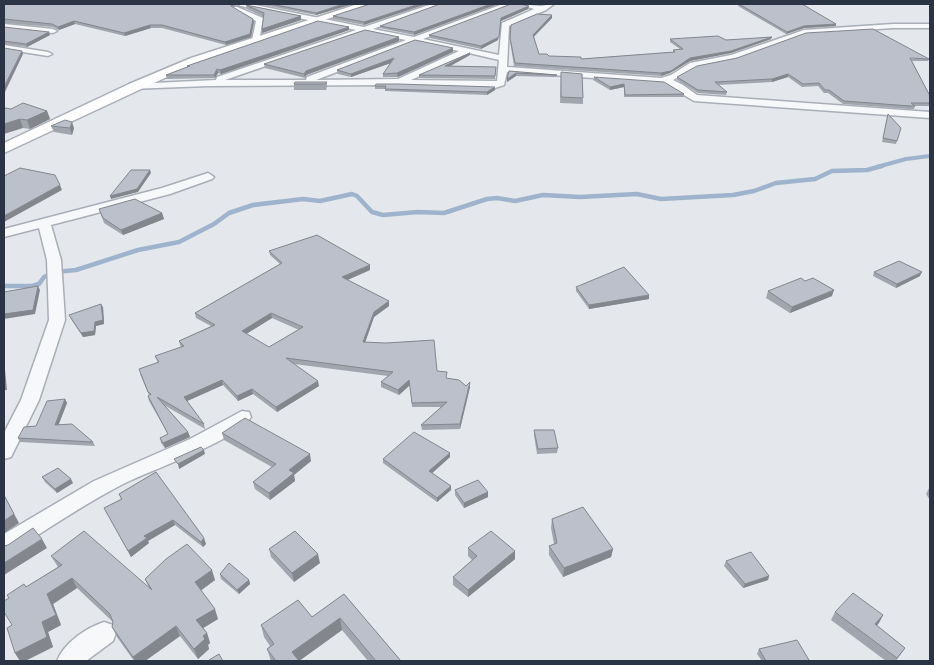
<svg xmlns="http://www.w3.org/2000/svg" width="934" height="665" font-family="'Archivo Narrow',sans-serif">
  <rect width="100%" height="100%" fill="#e4e7ec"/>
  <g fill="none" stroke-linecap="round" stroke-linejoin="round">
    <path stroke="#9fb4cc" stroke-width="4" d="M877 167 906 159 930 156"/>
    <path stroke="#9fb4cc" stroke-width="4.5" d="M4 286H32L39 284 44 277 55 272 76 270 138 250 179 242 214 224 229 213 253 205 303 199 320 201 352 194 357 196 372 212 383 215 418 212 444 213 487 199 497 198 515 201 543 195 580 197 637 194 661 199 733 195 754 191 776 183 815 179 832 171 867 170 882 166"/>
    <g stroke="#a9aeb7" stroke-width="3">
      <path id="street" d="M238 4H250L364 27 432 4H441L373 29 414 37 503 4H512L423 39 499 55 502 23 534 9 518 4 541 6 554 4 546 10 509 26 507 67 661 78 671 75 690 63 731 55 804 30 893 24H930V28H893L805 34 736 59 696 67 673 80 683 85 697 95 930 112V118L694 101 664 83 507 72 504 85 495 88 397 85 208 86 130 89 128 87 133 84 216 80 217 77 356 30 241 6ZM365 32 406 40 307 77 306 80H225ZM415 42 459 51 398 79 316 80ZM469 53 499 60 497 81 411 80Z
        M233 7H237L263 18 259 42 252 40 256 21 233 9Z
        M4 24 53 29 57 31 53 33 4 28Z
        M4 45 48 52 52 54 48 56 4 49Z
        M208 173 214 177 212 179 170 194 51 225 61 260 65 320 39 400 11 457 4 459V433L21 400 49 320 47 260 39 228 4 237V229L162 188Z
        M242 411 249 412 251 417C238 440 151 470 123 484 85 504 48 528 12 552L4 554V534L94 481 190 439Z
        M104 622 113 625 116 633 113 641 86 661H57C64 643 86 628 104 622Z"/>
    </g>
    <g stroke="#a9aeb7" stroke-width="3">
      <path id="secondary" d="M358 4H372L199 62 4 153V143L129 84 191 58Z"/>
    </g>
    <use href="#street" fill="#f7f8fa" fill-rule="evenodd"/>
    <use href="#secondary" fill="#fff" fill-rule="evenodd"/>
  </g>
  <path fill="#a1a5ae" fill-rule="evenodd" d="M4 4 237 5 232 6V7L254 22 251 37 226 45 162 28H151L125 36 75 24 59 30 53 27 4 23Z
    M258 4H353L316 15Z
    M370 4 364 25 333 19V16Z
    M440 4H498L414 35 380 28V26Z
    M738 4 836 26 804 28 786 34 738 6Z
    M246 5 301 16V20L262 33V29L264 17 247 9Z
    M529 6 528 9 501 21 498 40 481 49 430 38 429 35Z
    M552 15V18L534 37 539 54 549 56 581 59 673 52V50L680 49 670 42V39L726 40 771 39 731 53 690 61 670 73 661 76 514 66 510 41 511 25Z
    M4 27 50 35 27 47 4 44Z
    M349 27V30L221 74 218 73 215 78 167 79 166 75 187 67V66Z
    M399 37V41L306 75 305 78 265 68 264 64Z
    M453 48V52L398 77H383V74L390 63 351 77 338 74 337 70Z
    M470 55 450 66 496 67 495 79 419 78V75Z
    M737 58 929 59 928 61H912L930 96V106H915L914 109H909L843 104 828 93H824L818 86 802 87 788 77 772 82 718 85 727 92 726 95 698 93 677 80V77Z
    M509 71 557 75 556 77 516 76 507 82Z
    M561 72 583 98V104L560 103Z
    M594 77 684 94V97H624V87L610 90 593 80Z
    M327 82V87L326 90H294V84Z
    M375 86 495 87V90L487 95 385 91V89H375Z
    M11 109 47 111 50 119 30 129 23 128Z
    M888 114 897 141 896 144 882 142Z
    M51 126 74 128 72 135 54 132Z
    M99 209 162 213 164 219 123 235 104 223Z
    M269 251 370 265V270L347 280 389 301V306L374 317 365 342 437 371 447 379 466 386 470 387 460 429 422 430 421 425 441 407H412L410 385 399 395 381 387V382L388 376 294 364 319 386 277 412 253 394 238 401 223 385 187 401 204 424 205 429 164 405 188 432 190 437 165 448 161 443 160 438 168 434 149 401 148 396 149 395 140 374 158 363 155 356 181 347 180 345 179 341 211 326 196 318 195 313 280 264 270 255ZM272 318 299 330 269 347 246 334Z
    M874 272 920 276 896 288 873 276Z
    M576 287 649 299 589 309 576 291Z
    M768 291 832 296 790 313 766 298Z
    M103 307 104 324 96 326 95 335 83 337 71 319 69 315Z
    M65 399 67 403 58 425 93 442 95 446 20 442 18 438 36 426Z
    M534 430 558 448 557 453 537 454 534 435Z
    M222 433 311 461 294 475 295 481 270 500 255 489 253 482 272 467 224 440Z
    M450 453V457L432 473 451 486V490L437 502 383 463V459Z
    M156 472 206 544 203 547 175 525 148 541 149 543 131 557 104 508 121 499 119 494Z
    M42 477 73 483 57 493 45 482Z
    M930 486V500L926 494Z
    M455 490 488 492V497L464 508 455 495Z
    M552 519 613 549 611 557 563 577 549 555V546L554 544 551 528Z
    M468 548 515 551V559L468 597 453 585V577L472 560 468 556Z
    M269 549 320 563 294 582 271 557Z
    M51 556 149 588 145 579 215 580 201 590 218 619 203 628 207 633 210 643 208 645 209 649 198 659 180 636 145 661H134L117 637 112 627 113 622 77 588 53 604 61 625 48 632 53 647 25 661H20L15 653 12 625 26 587 58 567Z
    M726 561 769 576 768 580 743 588 724 566Z
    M220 574 249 580 250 584 239 594 221 579Z
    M344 594 401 661H368L342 630 299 661H271L267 649 270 646 264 637 261 625 312 617Z
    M835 612 883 615 877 626 905 648 896 661H886L831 620Z
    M759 649 809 660V661H762L757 654Z"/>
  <path fill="#83868d" d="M231 4H237V5L232 6 231 9Z
    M344 4H353L316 15V13Z
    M419 4H427L364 25V22Z
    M491 4H498L414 35V32Z
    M529 6 528 9 501 21 498 40 481 49V46L501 18Z
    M552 15V18L533 37V35Z
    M301 16V20L262 33V29Z
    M253 19 254 22 251 37 226 45 225 42Z
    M74 21 75 24 59 30 58 27Z
    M836 24V26L804 28 786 34 787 32 804 26Z
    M150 25 151 28 125 36 124 33Z
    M349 27V30L221 74 220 70Z
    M49 32 50 35 27 47 26 44Z
    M399 37V41L306 75 305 78 304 74 306 71Z
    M772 37 771 39 731 53 690 61 670 73 661 76V73L690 58Z
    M453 48V52L398 77 397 73Z
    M22 51 23 54 4 94V87Z
    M470 53V55L445 69V66Z
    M394 58V62L351 77V74Z
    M217 69 218 73 215 78 214 75Z
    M516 73V76L507 82V79Z
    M788 74V77L772 82V79Z
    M624 84V87L610 90V87Z
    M495 87V90L487 95V92Z
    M47 111 50 119 30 129 27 120Z
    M20 119 23 128 4 134V124Z
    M72 122 74 128 72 135 70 128Z
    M150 170 151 173 138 192 111 199 110 196Z
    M60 185 62 190 4 222V216Z
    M162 213 164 219 123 235 121 230Z
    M370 265V270L343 282 342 277Z
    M922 272 920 276 896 288 897 284Z
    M38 286 40 290 35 314 4 319V314Z
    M834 290 832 296 790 313 792 307Z
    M649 295V299L589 309V305Z
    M389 301V306L374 317 364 346 363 342 374 312Z
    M101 304 103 307 104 324 96 326 95 335 83 337 81 333 95 322Z
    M271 313 272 318 243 336 242 331Z
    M4 359 7 390H4Z
    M222 380 223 385 185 402 184 397Z
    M409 380 410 385 399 395 398 390Z
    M318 381 319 386 277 412 276 407Z
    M470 382V387L460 429V424Z
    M252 389 253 394 238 401 237 396Z
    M65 399 67 403 57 429 55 425Z
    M188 432 190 437 165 448 163 443Z
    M204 450 205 454 179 469 178 464Z
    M450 453V457L429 476V471Z
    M310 454 311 461 294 475 295 481 270 500 269 493 289 470Z
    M71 479 73 483 57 493 55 489Z
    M451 486V490L437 502V498Z
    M488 492V497L464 508V503Z
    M4 495 19 523 4 533Z
    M173 520 175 525 148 541 149 543 131 557 128 551 144 536Z
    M204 538 206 544 203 547 201 542Z
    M42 539 47 548 4 575V563Z
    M613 549 611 557 563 577 564 568Z
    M515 551V559L468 597V590Z
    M318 554 320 563 294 582 292 573Z
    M212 570 215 580 199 592 195 582Z
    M769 576 768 580 743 588 745 584Z
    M72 578 77 588 53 604 61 625 48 632 53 647 25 661H20L15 653 42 622 47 594Z
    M249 580 250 584 239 594 237 590Z
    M215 609 218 619 200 630 196 620Z
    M883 615 879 623 870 632 875 624Z
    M340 618 342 630 299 661 292 652Z
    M176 626 180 636 145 661H135L133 657Z
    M207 633 210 643 208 645 209 649 198 659 194 649 203 636Z"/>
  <path fill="#bbc0ca" stroke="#83868d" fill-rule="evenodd" d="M4 4H231V6L253 19 250 34 225 42 162 25H150L124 33 74 21 58 27 52 24 4 19Z
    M271 4H344L316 13Z
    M370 4H419L364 22 333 16Z
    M440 4H491L414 32 380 26Z
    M511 4H520L529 6 501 18 499 37 481 46 429 35Z
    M739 4H802L836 24 804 26 787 32Z
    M246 5 301 16 262 29 264 13Z
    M537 14 552 15 533 35 539 54H547L549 56 581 57V59L675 52 673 50 683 49 670 39 718 36 726 40 772 37 731 51 690 58 671 71 661 73 515 63 510 38 511 25Z
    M318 21 349 27 220 70 217 69 214 75H166L190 66H187Z
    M4 27 49 32 26 44 4 41Z
    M873 29 929 59 910 58 930 96V103H911L915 106H910L844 101 829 90H825L819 83 803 84 788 74 772 79 715 82 727 92 698 90 677 77 697 66 737 58 806 33Z
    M365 30 399 37 306 71 304 74 264 64Z
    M415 40 453 48 397 73 383 74 394 58 351 74 337 70Z
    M4 48 22 51 4 87Z
    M470 53 445 66 496 67 495 76 419 75Z
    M509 71 557 75 516 73 507 79Z
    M561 72 582 74 583 98 561 97Z
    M594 77 664 82 684 94 625 95 624 84 610 87Z
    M295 82H327L325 84H294Z
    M376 84H397L495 87 487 92 385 89 386 86H375Z
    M23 103 47 111 27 120 20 119 4 124V109L6 108 11 109Z
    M888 114 901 128 897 141 883 138Z
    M65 120 72 122 70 128 51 126Z
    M20 168 55 175 60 185 4 216V176Z
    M131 170H150L137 189 110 196Z
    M135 199 162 213 121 230 103 218 99 209Z
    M317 235 370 265 342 277 389 301 374 312 363 342 386 343 434 340 437 371 447 372 446 378 459 380 466 386 470 382 460 424 421 425 447 402 412 403 409 380 398 390 381 382 393 372 286 358 318 381 276 407 252 389 237 396 222 380 184 397 204 424 157 397 188 432 163 443 160 438 168 434 148 396 151 394 148 392 139 369 159 362 155 356 184 346 179 341 215 325 195 313 282 263 269 251ZM271 313 303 327 269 347 242 331Z
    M899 261 922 272 897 284 874 272Z
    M624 267 649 295 589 305 576 287Z
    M801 278 805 281 813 278 834 290 792 307 768 291Z
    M38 286 33 310 4 314V292Z
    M101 304 103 320 95 322 94 331 81 333 69 315Z
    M65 399 55 425 72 424 93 442 18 438 24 427 36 426 47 401Z
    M245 418 310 454 289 470 294 473 269 493 253 482 276 464 222 433Z
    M534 430H554L558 448 538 449Z
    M414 432 450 453 429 471 451 486 437 498 383 459Z
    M201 447 204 450 178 464 174 459Z
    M58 468 71 479 55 489 42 477Z
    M156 472 204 538 201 542 173 520 144 536 147 538 128 551 104 508 122 499 119 494Z
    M478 480 488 492 464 503 455 490Z
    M4 495 14 514 4 521Z
    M583 507 613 549 564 568 549 546 557 543 552 519Z
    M33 528 42 539 4 563V546L8 545Z
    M84 531 152 590 145 579 166 559 187 544 212 570 195 582 215 609 196 620 207 633 203 636 205 639 194 649 176 626 133 657 112 627 113 622 110 614 72 578 47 594 56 615 42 622 47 637 15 653 7 628 12 625 4 612V601L9 598 7 595 24 584 26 587 62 565 51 556Z
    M295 531 318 554 292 573 269 549Z
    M491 531 515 551 468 590 453 577 477 556 468 548Z
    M751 552 769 576 745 584 726 561Z
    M229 563 249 580 237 590 220 574Z
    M853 593 883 615 875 624 905 648 897 658 835 612Z
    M344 594 401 661H376L340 618 292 652 299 661H276L267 649 274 644 261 625 298 600 312 617Z
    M797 640 809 660 804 661H766L759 649Z
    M219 654 223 661H209V660Z"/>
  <rect width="934" height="665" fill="none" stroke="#2b3445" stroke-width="10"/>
</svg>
